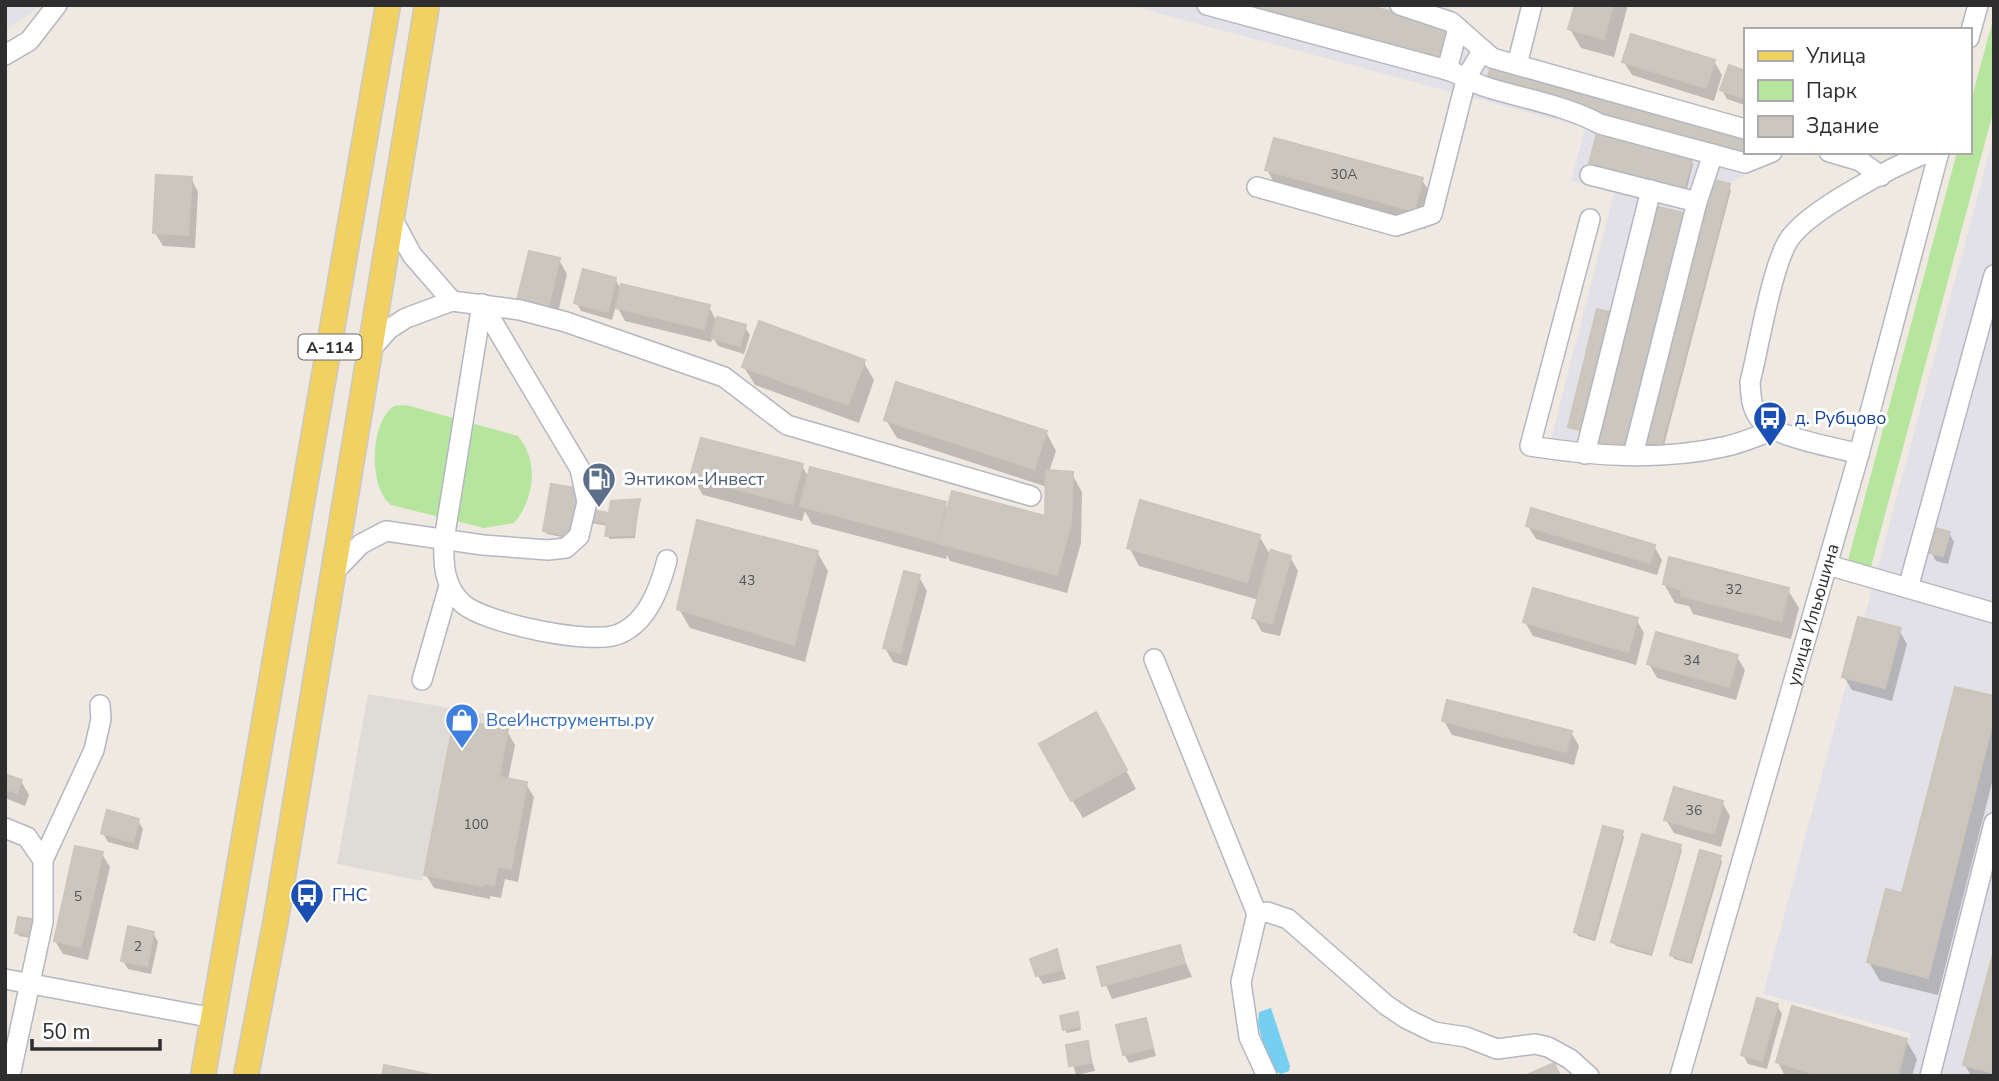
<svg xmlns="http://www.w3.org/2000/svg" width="1999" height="1081" font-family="'Nunito Sans',sans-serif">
  <rect width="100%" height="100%" fill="#efe9e1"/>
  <path fill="#e3e1e8" d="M5 5H42L5 31Z
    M1128 5H1442L1448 7 1498 55 1745 152 1756 169 1730 184 1661 446 1547 455 1614 193 1571 181 1585 128Z
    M1994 135V1076H1900L1910 1033 1763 994Z"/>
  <path fill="#b6e59e" d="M1994 16V109L1869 574 1846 568 1957 152H1969V108Z
    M406 405 518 436C539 461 535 498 514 523L484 528 391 505C368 487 370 422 394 406Z"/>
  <path fill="#dfdcd8" d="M368 694 510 718 508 729 453 719 422 881 337 864Z"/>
  <path fill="#75cff0" d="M1271 1008 1290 1066 1289 1071 1281 1074 1269 1067 1258 1024 1259 1012Z"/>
  <path fill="#0003" d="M1238 5H1359L1449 29 1444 60Z
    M1577 5H1628L1614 57 1581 48 1570 29Z
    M1714 61 1722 75 1714 101 1632 75 1624 62Z
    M1730 67 1745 73V105L1727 99 1722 90Z
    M1491 84 1745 135V152L1749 156Z
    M1691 160 1693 164 1686 192 1593 167 1591 163Z
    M1267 170 1422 180 1433 198 1425 229 1278 189Z
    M191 178 198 192 195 248 163 246 155 233Z
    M1728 186 1731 190 1663 449 1649 445 1647 441Z
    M1683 215 1685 219 1629 451 1601 444 1599 440Z
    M559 260 567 274 556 321 527 314Z
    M615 279 622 291 709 307 717 322 745 327 750 335 744 354 718 346 713 337 711 342 625 321 616 305 612 320 581 311 576 302Z
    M863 361 874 380 859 423 755 385 744 367Z
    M886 420 1046 432 1056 451 1049 472 1072 474 1082 492 1081 543 1067 593 950 561 947 555 946 559 812 524 805 511 802 521 703 495 692 477 802 466 809 478 945 504 948 510 1046 519 1047 487 897 438Z
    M639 501 635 538 609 539 608 526 580 521 576 540 547 534 544 531 581 510 610 515Z
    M1528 526 1654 546 1662 560 1657 575 1536 539Z
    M1949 533 1954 542 1948 564 1936 561 1931 552Z
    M1259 536 1271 556 1290 557 1298 571 1280 636 1262 632 1254 618 1259 600 1139 566 1129 547Z
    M817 552 828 571 805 662 690 628 679 609Z
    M919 577 927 591 907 666 893 662 885 648Z
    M1664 584 1788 590 1799 608 1791 639 1693 614 1689 606 1675 603Z
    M1636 619 1644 633 1636 665 1533 636 1525 622Z
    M1899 630 1907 644 1892 701 1852 690 1844 677Z
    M1737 657 1745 670 1736 700 1657 678 1649 664Z
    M1994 698V775L1938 995 1880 981 1869 962Z
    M1444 721 1571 732 1579 746 1574 765 1452 735Z
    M507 731 515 745 508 780 526 784 534 797 518 882 505 879 501 898 490 896V899L434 888 426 875Z
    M1106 733 1136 789 1083 818 1072 800Z
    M5 775 21 781 29 795 25 806 5 798Z
    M1722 802 1730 816 1721 847 1674 833 1666 820Z
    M138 821 143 829 138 850 108 842 103 833Z
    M1622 833 1624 837 1595 941 1578 936 1576 932Z
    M1680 846 1682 850 1652 956 1616 946 1613 942Z
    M102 854 110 867 88 960 63 954 55 941Z
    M1720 858 1722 862 1692 964 1674 959 1672 955Z
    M31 921V938L19 936 17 932Z
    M153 933 158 942 151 974 128 969 123 961Z
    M1179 947 1192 977 1112 999 1099 969Z
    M1057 951 1066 979 1043 984 1038 976Z
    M1994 957V1076H1971L1965 1065Z
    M1777 1005 1782 1014 1767 1069 1748 1064 1743 1055Z
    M1077 1014 1081 1030 1067 1033 1064 1029Z
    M1145 1020 1156 1056 1129 1063 1124 1054Z
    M1906 1040 1917 1059 1912 1076H1785L1778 1062Z
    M1087 1043 1095 1071 1076 1075 1068 1046Z"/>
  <path fill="#cbc7bf" stroke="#cbc5ba" stroke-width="2" d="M1247 5H1366L1450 27 1442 57Z
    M1575 5H1613L1604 39 1568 29Z
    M1631 34 1715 60 1706 88 1622 62Z
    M1492 62 1745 133 1747 153 1487 80Z
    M1729 65 1745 71V99L1720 90Z
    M1597 133 1692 159 1684 189 1589 163Z
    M1274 138 1423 178 1414 211 1265 170Z
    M156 175 192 177 188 235 153 233Z
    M1714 180 1730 184 1661 446 1645 442Z
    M1654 206 1684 213 1627 448 1597 441Z
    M529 251 560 258 548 308 517 300Z
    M583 269 616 278 608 312 574 303Z
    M621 284 710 305 704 329 616 308Z
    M1597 309 1613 313 1583 431 1568 427Z
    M717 317 746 325 740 346 711 338Z
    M759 321 865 360 848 405 742 367Z
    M896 382 1047 431 1034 469 884 420Z
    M701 438 803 464 792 504 690 477Z
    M810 467 946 502 936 542 800 506Z
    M1046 470 1073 472 1071 524 1057 575 938 543 952 491 1045 516Z
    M551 484 582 489 579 508 609 513 607 523 578 518 575 537 543 531Z
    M640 499 633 535 605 536 611 501Z
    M1140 500 1260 535 1247 582 1127 548Z
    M1531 508 1655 545 1650 563 1526 526Z
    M697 520 818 551 794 645 677 609Z
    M1935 528 1950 532 1943 556 1929 553Z
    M1271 550 1291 556 1272 624 1252 618Z
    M1669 557 1789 588 1781 621 1681 596 1682 590 1663 584Z
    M904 571 920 575 900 653 883 648Z
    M1533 588 1638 618 1628 652 1523 622Z
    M1858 617 1901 628 1885 688 1842 677Z
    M1656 632 1738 655 1729 687 1647 664Z
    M1955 687 1994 696V717L1928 978 1867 962 1886 889 1902 893Z
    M1447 700 1572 731 1566 752 1442 721Z
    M1096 712 1127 770 1071 801 1039 744Z
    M454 719 508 729 499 777 527 782 511 869 498 866 494 885 483 883V886L424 875Z
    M5 774 22 780 17 793 5 789Z
    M1674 787 1723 801 1714 834 1664 820Z
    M107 810 139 819 133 842 101 833Z
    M1603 826 1623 831 1593 938 1574 932Z
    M1642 834 1681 845 1651 953 1611 942Z
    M75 846 103 852 81 947 54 941Z
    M1700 850 1721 856 1690 961 1670 955Z
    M18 917 32 919 29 935 15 933Z
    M128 926 154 932 147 966 121 961Z
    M1180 945 1185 963 1102 986 1097 967Z
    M1057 949 1062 970 1036 976 1030 959Z
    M1994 951V1073L1963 1065Z
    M1757 998 1778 1004 1762 1061 1741 1055Z
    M1792 1006 1907 1039 1897 1076H1822L1776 1062Z
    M1078 1012 1080 1026 1063 1030 1060 1016Z
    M1146 1018 1153 1048 1123 1055 1116 1025Z
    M1088 1041 1091 1063 1069 1066 1066 1045Z
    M1554 1063 1560 1076H1524Z
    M384 1065 437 1076H382Z"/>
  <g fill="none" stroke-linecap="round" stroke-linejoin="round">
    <g stroke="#b4b7c1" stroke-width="22">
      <g id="minor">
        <path d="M1207 5 1447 70C1461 74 1473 83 1486 87 1524 99 1565 105 1600 124L1745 163 1772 152"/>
        <path d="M1400 5 1451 22 1492 58 1745 129"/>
        <path d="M1969 38 1978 5"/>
        <path d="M5 55 29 41 57 5"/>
        <path d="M1517 65 1532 5"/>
        <path d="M1447 70 1458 28"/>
        <path d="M1829 152 1860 161 1881 176"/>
        <path d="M1590 175 1697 202 1633 455"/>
        <path d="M1257 187 1396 226 1432 214 1467 76 1483 50"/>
        <path d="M1697 202 1713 154"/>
        <path d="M392 218 412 255 452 301"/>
        <path d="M1590 219 1530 446C1593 456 1660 461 1723 447 1740 444 1757 436 1774 430"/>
        <path d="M482 304 444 540C443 564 444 587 463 604 485 623 592 646 619 634 648 622 660 587 667 560"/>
        <path d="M370 350 389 329 406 318 452 301 520 310 566 322 724 377 787 425 1031 496"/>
        <path d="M1585 454 1651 190"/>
        <path d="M1859 454C1835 447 1775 438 1760 419 1751 408 1751 396 1750 382 1759 347 1771 270 1788 241 1806 211 1894 166 1929 152"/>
        <path d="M1828 565 1994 613"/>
        <path d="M334 572 361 544 386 531 483 545 548 550 566 548 579 536 587 502 580 469 482 304"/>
        <path d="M1908 588 1994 275"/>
        <path d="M1154 659 1257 914 1241 982 1249 1037 1267 1076"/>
        <path d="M422 680 449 586"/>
        <path d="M5 828 27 837 43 860"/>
        <path d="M1257 914 1267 912 1288 919 1386 1005 1407 1019 1434 1032 1466 1037 1497 1049 1535 1044 1548 1047 1570 1059 1589 1076"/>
        <path d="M5 979 214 1018"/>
        <path d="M10 1076 43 922V860L94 750 101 719 100 705"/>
        <path id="s1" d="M1680 1076 1859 454 1939 152"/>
        <path d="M1930 1076 1994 823"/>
      </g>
    </g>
    <g stroke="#c9c9c9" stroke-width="27">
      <path id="major" d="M203 1076 388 5
        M246 1076 276 919 427 5"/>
    </g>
    <use href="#minor" stroke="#fff" stroke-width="19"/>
    <use href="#major" stroke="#f2d163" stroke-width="24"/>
  </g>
  <defs>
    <g id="bus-pin" transform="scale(1.75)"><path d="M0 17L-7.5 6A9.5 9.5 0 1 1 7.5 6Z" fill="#1a4fb4" stroke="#fff"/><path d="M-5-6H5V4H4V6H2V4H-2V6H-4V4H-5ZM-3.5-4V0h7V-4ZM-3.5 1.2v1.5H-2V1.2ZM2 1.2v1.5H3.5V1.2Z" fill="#fff"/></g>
    <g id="fuel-pin" transform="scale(1.75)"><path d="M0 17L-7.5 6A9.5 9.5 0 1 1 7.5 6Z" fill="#5c6f8a" stroke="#fff"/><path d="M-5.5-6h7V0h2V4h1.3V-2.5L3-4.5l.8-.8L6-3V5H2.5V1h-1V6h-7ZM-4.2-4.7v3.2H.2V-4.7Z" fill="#fff"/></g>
    <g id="shop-pin" transform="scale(1.75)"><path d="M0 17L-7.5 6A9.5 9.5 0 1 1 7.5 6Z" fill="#3f7fe0" stroke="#fff"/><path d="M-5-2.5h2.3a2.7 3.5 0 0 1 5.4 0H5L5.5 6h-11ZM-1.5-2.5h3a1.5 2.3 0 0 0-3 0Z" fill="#fff"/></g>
  </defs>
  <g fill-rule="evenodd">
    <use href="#bus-pin" x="1770" y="418"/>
    <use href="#fuel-pin" x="599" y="479"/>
    <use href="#shop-pin" x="462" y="720"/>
    <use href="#bus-pin" x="307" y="895"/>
  </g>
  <g text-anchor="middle" stroke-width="6" stroke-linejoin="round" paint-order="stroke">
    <g font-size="14" fill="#555452">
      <text x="1344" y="179">30А</text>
      <text x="747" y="585">43</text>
      <text x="1734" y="594">32</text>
      <text x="1692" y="665">34</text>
      <text x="1694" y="815">36</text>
      <text x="476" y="829">100</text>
      <text x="78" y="901">5</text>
      <text x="138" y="951">2</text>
    </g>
    <rect fill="#fff" stroke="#6d6d6d" stroke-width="2" x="298.5" y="334.5" width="63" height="25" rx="5"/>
    <g font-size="16" font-weight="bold" fill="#2e2e2e">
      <text x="330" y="353">А-114</text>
    </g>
    <g font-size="18" fill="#164399" stroke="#fff" text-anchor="start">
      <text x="1795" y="424">д. Рубцово</text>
      <text x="332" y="901">ГНС</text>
    </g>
    <g font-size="18" fill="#4e5e75" stroke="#fff" text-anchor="start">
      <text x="624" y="485">Энтиком-Инвест</text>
    </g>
    <g font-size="18" fill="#2e2e2e" stroke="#fff">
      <text dy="6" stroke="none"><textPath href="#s1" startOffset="480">улица Ильюшина</textPath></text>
    </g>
    <g font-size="18" fill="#366cbe" stroke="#fff" text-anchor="start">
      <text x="486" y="726">ВсеИнструменты.ру</text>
    </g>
  </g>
  <rect width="1999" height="1081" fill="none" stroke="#2e2e2e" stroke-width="14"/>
  <rect x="1744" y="28" width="228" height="126" fill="#ffffff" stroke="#ababab" stroke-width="2"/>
  <rect x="1758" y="51" width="35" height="10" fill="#f2d163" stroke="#ababab" stroke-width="2"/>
  <text x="1806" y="63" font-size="21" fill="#2e2e2e">Улица</text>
  <rect x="1758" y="80" width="35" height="21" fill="#b6e59e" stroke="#ababab" stroke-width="2"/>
  <text x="1806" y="98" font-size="21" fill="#2e2e2e">Парк</text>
  <rect x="1758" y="116" width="35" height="21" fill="#cbc7bf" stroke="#ababab" stroke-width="2"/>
  <text x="1806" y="133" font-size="21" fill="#2e2e2e">Здание</text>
  <path d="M32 1039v10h128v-10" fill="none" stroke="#2e2e2e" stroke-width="3.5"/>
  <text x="42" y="1039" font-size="21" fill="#2e2e2e" stroke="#ffffff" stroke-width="5" paint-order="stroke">50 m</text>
</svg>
